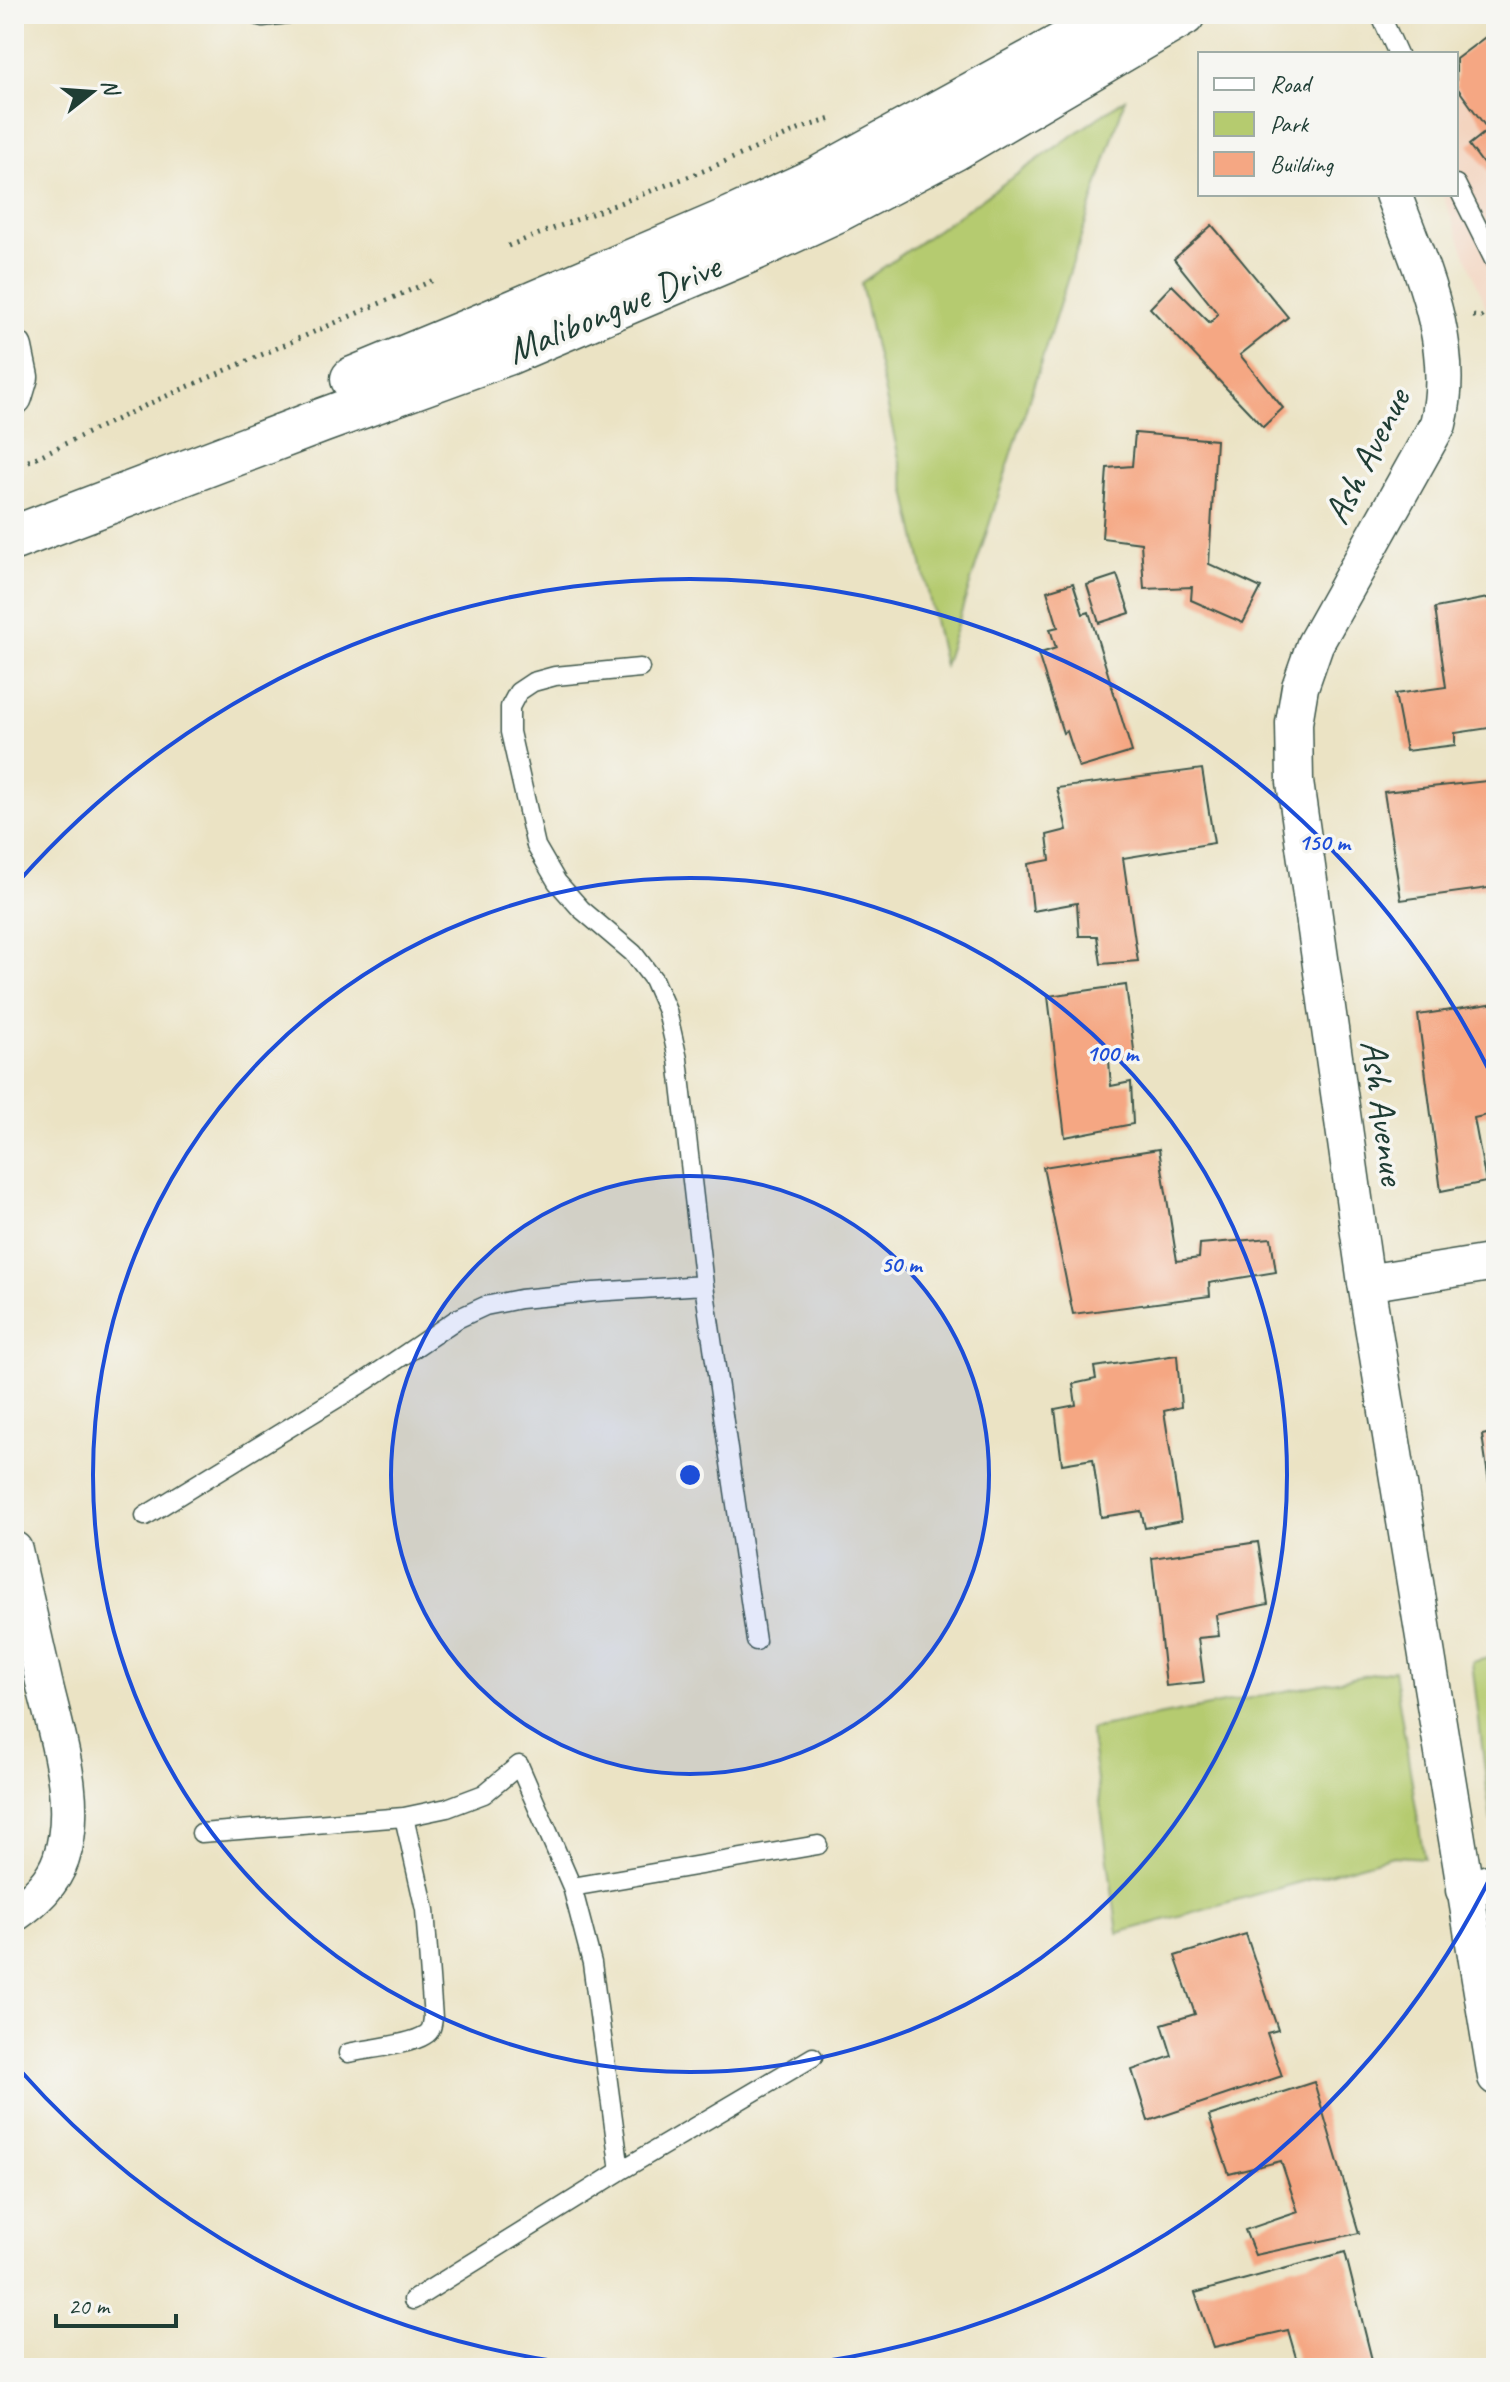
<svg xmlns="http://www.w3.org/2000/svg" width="1510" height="2382" font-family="Caveat,sans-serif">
  <rect width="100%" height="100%" fill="#f6f6f2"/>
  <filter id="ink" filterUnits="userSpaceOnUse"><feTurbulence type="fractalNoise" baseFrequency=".0125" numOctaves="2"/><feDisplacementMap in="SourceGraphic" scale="16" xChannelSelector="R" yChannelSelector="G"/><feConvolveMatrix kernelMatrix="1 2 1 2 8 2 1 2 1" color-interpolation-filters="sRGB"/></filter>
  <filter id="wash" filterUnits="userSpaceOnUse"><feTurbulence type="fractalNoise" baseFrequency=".006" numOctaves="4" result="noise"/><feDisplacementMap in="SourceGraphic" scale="32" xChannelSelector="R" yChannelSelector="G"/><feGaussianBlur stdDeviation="1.8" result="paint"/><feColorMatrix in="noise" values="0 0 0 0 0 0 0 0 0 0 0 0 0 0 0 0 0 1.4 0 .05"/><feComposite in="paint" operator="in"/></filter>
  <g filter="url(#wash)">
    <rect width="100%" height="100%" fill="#ebe3c4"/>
    <path fill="#f3d4bf" d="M1496 29V333L1442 194H1456V59Z"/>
    <path fill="#b5cb6f" stroke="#6a8452" stroke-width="2" d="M1125 99 944 666 861 283Z
      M1496 1656V1826L1491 1821 1472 1662Z
      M1394 1670 1424 1858 1393 1856 1118 1933 1090 1729Z"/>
    <g id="blocks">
      <path fill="#f5a783" d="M1496 29V181L1469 145 1488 130 1456 86V59Z
        M1212 225 1288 317 1240 355 1283 408 1263 427 1150 308 1172 285 1210 323 1218 314 1174 259Z
        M1135 433 1216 440 1209 564 1261 588 1243 623 1191 600 1192 587 1144 589 1141 543 1102 538 1107 468 1132 466Z
        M1117 575 1130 613 1099 623 1087 585Z
        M1073 583 1083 614 1089 612 1132 752 1079 768 1067 731 1063 733 1038 654 1056 648 1050 629 1058 627 1047 591Z
        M1493 597 1496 619V727L1455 733V745L1406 751 1395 694 1446 687 1435 608Z
        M1202 769 1214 843 1123 858 1138 961 1101 964 1097 936H1079L1077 903 1033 911 1028 864 1050 860 1047 835 1067 830 1057 788Z
        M1496 780V887L1401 900 1384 792Z
        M1126 985 1135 1058 1109 1061 1111 1086 1131 1082 1133 1124 1065 1137 1048 996Z
        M1496 1003V1113L1474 1118 1486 1182 1441 1191 1418 1015Z
        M1159 1149 1177 1261 1199 1258 1200 1244 1271 1238 1276 1272 1209 1283 1210 1296 1073 1314 1043 1167Z
        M1496 1328V1367H1494L1490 1329Z
        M1177 1355 1181 1407 1164 1411 1181 1521 1145 1528 1141 1511 1101 1517 1093 1459 1062 1464 1055 1409 1076 1405 1073 1384 1096 1379 1094 1367Z
        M1496 1432V1516L1494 1517 1482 1435Z
        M1258 1542 1268 1604 1216 1615 1219 1636 1198 1638 1204 1682 1166 1686 1152 1558Z
        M1246 1934 1278 2030 1267 2033 1282 2076 1148 2121 1132 2070 1172 2056 1162 2024 1195 2014 1175 1956Z
        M1314 2082 1359 2233 1255 2255 1245 2230 1298 2212 1281 2161 1229 2174 1209 2116Z
        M1345 2252 1374 2368H1299L1288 2330 1214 2347 1195 2293Z"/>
    </g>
  </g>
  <g filter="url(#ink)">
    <use href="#blocks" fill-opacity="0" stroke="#3e564a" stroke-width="2"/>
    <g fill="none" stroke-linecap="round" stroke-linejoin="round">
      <g stroke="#3e564a" stroke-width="21">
        <path id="lane" d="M252 14 263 17 288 14
          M1380 14 1398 54
          M1456 184 1496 264
          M640 668 555 676 533 682 518 692 510 707V732L536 846 557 882 581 909 633 953 653 979 667 1011 678 1059 704 1285 756 1641
          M145 1516 367 1380 457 1319 485 1306 520 1299 594 1292 704 1285
          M201 1833 404 1817 447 1808 484 1794 519 1765 572 1887 592 1963 620 2171
          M572 1887 818 1845
          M348 2053C367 2049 410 2045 425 2035 432 2031 432 2025 433 2018L425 1910 404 1817
          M413 2300 620 2171 813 2057"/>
      </g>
      <g stroke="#3e564a" stroke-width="39">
        <path id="street" d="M1393 194C1420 266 1458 345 1438 424L1315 644 1300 687 1294 723 1295 782 1366 1283 1496 2077
          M14 348 20 377 14 397
          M1366 1283 1496 1262
          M14 1550C24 1594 34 1638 44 1682 57 1737 80 1803 61 1859 53 1883 34 1900 14 1914
          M1464 1890 1496 1881"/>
      </g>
      <g stroke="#3e564a" stroke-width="47">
        <path id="secondary" d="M353 379 493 321 731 219 816 180 1119 14
          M14 538 321 421 507 353 755 248 835 211 953 149 1183 14"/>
      </g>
      <path stroke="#3e564a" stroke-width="5" stroke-dasharray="2 6" stroke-linecap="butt" d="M508 246 703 171 808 126 835 118
        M1473 316 1481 317 1496 310
        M14 468 155 401 436 279"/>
      <use href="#lane" stroke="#fff" stroke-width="18"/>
      <use href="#street" stroke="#fff" stroke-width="36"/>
      <use href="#secondary" stroke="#fff" stroke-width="44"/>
    </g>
  </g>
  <circle cx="690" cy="1475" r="299" fill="#1d4ed8" fill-opacity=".12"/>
  <g fill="none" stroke="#1d4ed8" stroke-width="4">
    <circle cx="690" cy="1475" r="299"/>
    <circle cx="690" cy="1475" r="597"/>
    <path d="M1495 1868A896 896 0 0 1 768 2368M612 2368A896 896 0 0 1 19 2069M19 881A896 896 0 0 1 1495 1082"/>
  </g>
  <g text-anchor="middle" stroke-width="7" stroke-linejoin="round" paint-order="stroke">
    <g font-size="38" fill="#1f3d34" stroke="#f6f6f2">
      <text transform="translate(613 308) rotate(-23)" y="13">Malibongwe Drive</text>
      <text transform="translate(1366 456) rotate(-63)" y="13">Ash Avenue</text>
      <text transform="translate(1384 1112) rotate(82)" y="13">Ash Avenue</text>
    </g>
  </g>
  <circle cx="690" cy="1475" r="12" fill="#1d4ed8" stroke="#f6f6f2" stroke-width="4"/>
  <g font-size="24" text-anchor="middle" font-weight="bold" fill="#1d4ed8" stroke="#f6f6f2" stroke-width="7" stroke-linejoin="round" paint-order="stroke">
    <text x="1324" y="850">150 m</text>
    <text x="1112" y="1061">100 m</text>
    <text x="901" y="1272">50 m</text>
  </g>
  <rect width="1510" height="2382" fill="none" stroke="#f6f6f2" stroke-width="48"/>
  <rect x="1198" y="52" width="260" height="144" fill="#f6f6f2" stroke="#a0aca6" stroke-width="2"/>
  <rect x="1214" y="78" width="40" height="12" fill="#ffffff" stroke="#a0aca6" stroke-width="2"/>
  <text x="1270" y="92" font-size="24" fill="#1f3d34">Road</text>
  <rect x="1214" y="112" width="40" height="24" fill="#b5cb6f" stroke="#a0aca6" stroke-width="2"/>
  <text x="1270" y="132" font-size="24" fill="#1f3d34">Park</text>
  <rect x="1214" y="152" width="40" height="24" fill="#f5a783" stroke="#a0aca6" stroke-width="2"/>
  <text x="1270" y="172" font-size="24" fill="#1f3d34">Building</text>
  <g transform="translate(92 92) rotate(73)" stroke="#f6f6f2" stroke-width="6" paint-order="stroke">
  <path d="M0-6L14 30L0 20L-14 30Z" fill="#1f3d34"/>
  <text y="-12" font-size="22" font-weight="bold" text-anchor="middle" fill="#1f3d34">N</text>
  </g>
  <path d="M56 2314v12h120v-12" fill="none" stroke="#1f3d34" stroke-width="4"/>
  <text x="68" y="2314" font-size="24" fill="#1f3d34" stroke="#f6f6f2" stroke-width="6" paint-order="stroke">20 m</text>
</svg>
